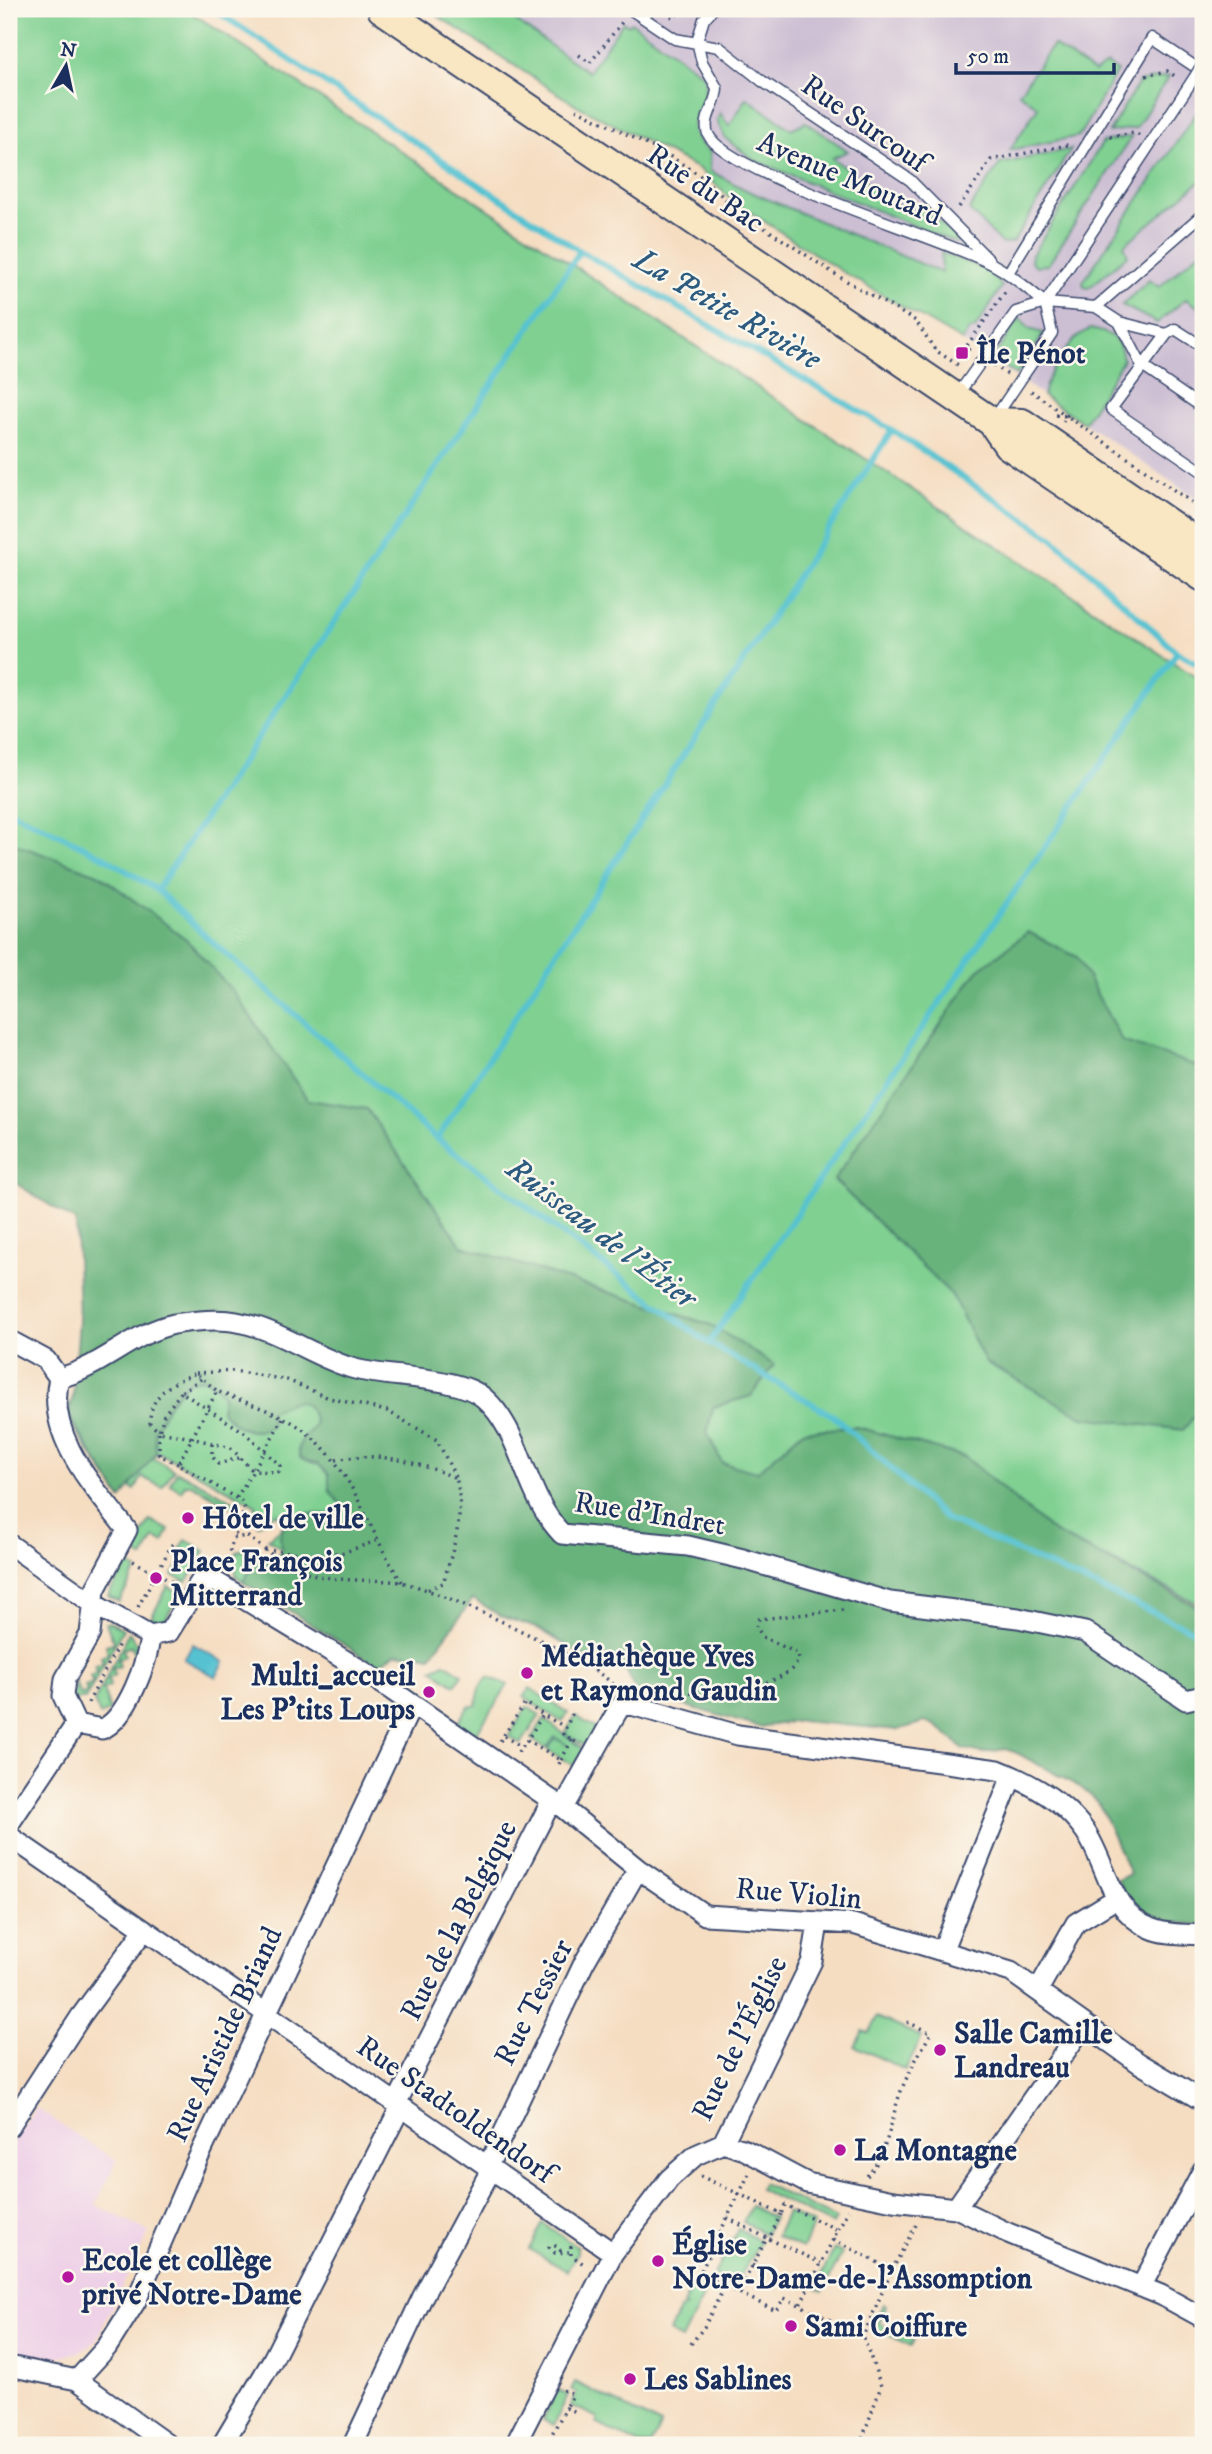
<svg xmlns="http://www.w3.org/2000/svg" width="1212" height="2454" font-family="'IM FELL DW Pica',serif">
  <rect width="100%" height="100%" fill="#fbf7ec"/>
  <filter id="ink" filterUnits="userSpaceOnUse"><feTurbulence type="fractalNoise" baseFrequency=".0143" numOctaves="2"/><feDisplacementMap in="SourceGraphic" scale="14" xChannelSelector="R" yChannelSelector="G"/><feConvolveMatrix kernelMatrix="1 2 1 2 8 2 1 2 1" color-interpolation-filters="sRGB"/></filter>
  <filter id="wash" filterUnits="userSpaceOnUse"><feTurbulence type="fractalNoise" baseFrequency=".00686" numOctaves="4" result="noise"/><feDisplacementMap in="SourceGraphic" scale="28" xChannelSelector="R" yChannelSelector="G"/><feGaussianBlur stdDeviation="1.57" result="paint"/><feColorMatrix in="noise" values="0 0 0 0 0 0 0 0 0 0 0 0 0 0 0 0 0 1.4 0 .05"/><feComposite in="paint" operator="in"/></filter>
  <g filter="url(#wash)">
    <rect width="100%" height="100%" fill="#f5ddc1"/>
    <path fill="#eed0e7" d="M36 2108 116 2161 96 2205 149 2232 96 2340 79 2352 58 2358 9 2354V2148Z"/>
    <path fill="#ccbed3" d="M427 9H1203V503L962 341 841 271 733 201 699 169 574 104Z"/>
    <path fill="#7fd091" stroke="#4d8078" stroke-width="2" d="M9 9H186L1203 682V1606L1053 1532 965 1457 857 1427 803 1431 757 1473 722 1463 707 1433 713 1407 751 1396 711 1325 462 1246 9 922Z
      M427 9H499L588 72 623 22 628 25 631 22 703 75C716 109 669 120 710 152V171L746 190 942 273 941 253 986 269 1002 286 975 329 969 330 962 341 841 271 733 201 699 169 574 104Z
      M1053 45 1094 72 1107 64 1117 71 1079 136 1010 150 1038 107 1019 93Z
      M1169 76 1136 128 1109 132 1139 82Z
      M747 98 791 129 806 122 848 151 832 158 906 211 924 208 959 240 956 243 754 160 725 138 717 121 720 113 729 126Z
      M1203 103V179L1124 245 1128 255 1089 288 1084 287 1083 282Z
      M1132 136 1048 265 1036 266 1031 261 1032 255 1103 142Z
      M1071 149 1013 242 1002 244 969 210 1000 164Z
      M1203 249V310L1186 299 1157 323 1122 305 1149 280 1159 287Z
      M1020 318 1029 329 1044 333 1017 375 993 358Z
      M1090 329C1110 332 1121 339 1123 360L1084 423 1043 396C1047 373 1069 338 1090 329Z
      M270 1349 472 1598 431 1656 396 1653 377 1665 235 1576 236 1567 231 1563 237 1552 243 1549 249 1557 258 1554 272 1562 282 1549 268 1539 284 1526 277 1513 258 1525 255 1519 248 1521 256 1505 158 1452 153 1458 174 1470 162 1487 142 1477 135 1490 128 1487 121 1499 71 1424 69 1405Z
      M177 1471 237 1503 235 1508 191 1484H186L181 1491 170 1484Z
      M150 1520 169 1530 163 1542 154 1538 143 1558 132 1552Z
      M186 1540 205 1551 186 1582 173 1575 185 1555 179 1551Z
      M127 1564 137 1570 119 1602 108 1596Z
      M168 1586 180 1593 162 1625 151 1618Z
      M109 1622 123 1629 85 1699H72L75 1681 80 1695 87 1692 85 1686 93 1683 90 1676 97 1673 95 1666 103 1663 101 1656 108 1653 106 1645 114 1643 106 1623Z
      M129 1632 137 1645 136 1660 132 1646 123 1649 125 1656 118 1659 120 1666 113 1668 115 1675 108 1679 110 1686 103 1689 110 1711 100 1715 94 1702Z
      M445 1663 462 1674 455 1685 432 1669Z
      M488 1677 508 1685 473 1738 456 1725 468 1707 477 1705 479 1688Z
      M530 1688 568 1713 562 1722 523 1697Z
      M527 1707 540 1715 521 1744 509 1736Z
      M576 1716 597 1729 587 1747 565 1733Z
      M544 1719 585 1750 574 1766 548 1750 555 1738 570 1747 555 1737 546 1749 531 1739Z
      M877 2017 922 2037 905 2070 855 2046 863 2031 869 2033Z
      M762 2183 836 2219 833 2225 759 2189Z
      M751 2206 774 2218 765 2234 743 2222Z
      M787 2212 814 2224 802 2248 776 2236Z
      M543 2223 577 2247V2254L567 2271 529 2249Z
      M738 2229 761 2241 735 2285 714 2274Z
      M834 2249 842 2253 823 2291 816 2287Z
      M695 2282 707 2289 682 2340 669 2332 679 2310 686 2307 683 2305 693 2285 698 2284Z
      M883 2304 886 2306 878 2322 914 2340 911 2346 872 2327Z
      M575 2382 661 2425 650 2445H640L596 2423 598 2418 571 2405 577 2393 571 2390Z
      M557 2390 568 2395 554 2425 543 2420Z"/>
    <path fill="#67b27b" stroke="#41706c" stroke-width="2" d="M9 842 98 874 186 939 235 994 308 1100 367 1109 462 1246 711 1325 774 1365 751 1396 713 1407 707 1433 722 1463 757 1472 803 1431 857 1427 965 1457 1053 1532 1203 1609V1925L1152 1921C1136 1914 1126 1895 1117 1880L1130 1874 1098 1802 1080 1787 1017 1753 1005 1749 983 1753 964 1749 935 1725 924 1722 898 1730 800 1721 759 1727 637 1692 626 1670 611 1663 601 1667 539 1629 501 1616 473 1599 431 1656 396 1653 377 1665 243 1582 256 1561 272 1562 282 1549C279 1539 279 1532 286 1523 301 1505 319 1518 338 1514L342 1506 329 1490V1475L318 1464 301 1459C293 1443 307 1437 315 1424 309 1393 292 1399 270 1412L271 1425C252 1439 235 1427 221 1410L223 1396 216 1386 203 1378 188 1382 170 1402 155 1430 156 1453 121 1499 68 1415 73 1396 79 1321 76 1222 9 1179Z
      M1028 932 1077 957 1122 1041 1203 1068V1406L1183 1430 1083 1417 985 1362 952 1295 834 1180 977 971Z"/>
    <path fill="#57c2d1" stroke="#397898" stroke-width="2" d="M193 1644 224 1662 216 1677 184 1659Z"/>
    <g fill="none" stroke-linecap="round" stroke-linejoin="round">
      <path stroke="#57c2d1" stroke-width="6" d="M213 9 580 251 892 430 1051 537 1177 652 1203 667
        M9 810 104 857 157 890 210 940 437 1139 704 1340 835 1417 946 1519 1203 1635
        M157 890 580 251
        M437 1139 892 430
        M709 1343 1177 652"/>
    </g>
  </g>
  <g filter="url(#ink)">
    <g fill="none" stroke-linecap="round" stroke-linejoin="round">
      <g stroke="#3c496d" stroke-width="13">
        <path id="service" d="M630 9 675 39 719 47 762 81 910 180 990 261
          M697 41 702 62 717 88C717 104 702 118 708 134 724 173 946 239 994 265 1013 275 1029 290 1045 303L1052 333 994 419
          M697 41 704 19 713 9
          M1008 273 1152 38 1203 72
          M1045 303 1194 78
          M1096 307 1203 214
          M1119 322 1142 366 1203 408
          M1203 347 1175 329 1167 334 1111 409 1203 472
          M956 397 1016 312 1045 303 1096 307 1119 322 1167 334"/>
      </g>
      <g stroke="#3c496d" stroke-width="23">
        <path id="minor" d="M9 1340 46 1360 59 1378
          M59 1378C101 1368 132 1333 174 1324 193 1321 218 1318 237 1322 279 1329 314 1358 355 1369 388 1378 459 1376 484 1398 523 1432 523 1494 562 1534L688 1546 743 1559 890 1602 1018 1618 1085 1632 1186 1700 1203 1696
          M59 1378C45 1436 94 1487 127 1530L95 1590 90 1634 65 1679 63 1696 76 1724 102 1729C127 1719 148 1661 150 1636
          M9 1544 92 1603 150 1636 169 1632 200 1582H216L371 1676 563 1808 638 1869 705 1915 853 1924 1011 1972 1139 2063 1203 2101
          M563 1808 614 1717 620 1707 628 1704 738 1735 998 1770C1031 1783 1064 1801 1085 1831 1107 1863 1109 1911 1150 1928 1165 1935 1187 1934 1203 1935
          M9 1824 76 1724
          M9 1836 613 2253
          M943 1949 1012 1776
          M1038 1990 1076 1923 1117 1898
          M396 2104 552 1800
          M9 2127 81 2016 144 1930
          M723 2143 745 2150 807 2183 893 2201 956 2208 1008 2233 1161 2295 1203 2318
          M488 2166 584 1963 638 1869
          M956 2208 1084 2025
          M1141 2287 1203 2170
          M9 2366 77 2380 168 2445
          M77 2380 107 2347 136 2301 194 2167 412 1705
          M222 2445 272 2361 400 2108
          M353 2445 423 2296 492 2168
          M515 2445 613 2253 669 2179 696 2155 723 2143 812 1961 818 1923"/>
      </g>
      <g stroke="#3c496d" stroke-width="32">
        <path id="secondary" d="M382 9 992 422 1008 445 1203 577
          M992 422 1022 423 1203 547"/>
      </g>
      <path stroke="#3c496d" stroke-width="3.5" stroke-dasharray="2 5" stroke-linecap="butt" d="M671 16 674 18 681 9
        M579 55 590 63 623 21
        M1146 76 1167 71 1178 78
        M576 109 668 155 701 176 736 209 838 276 916 321 935 350 961 367
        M1110 137 1134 133 1140 136
        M959 207 991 160 1068 145
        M970 350 966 347 1007 289
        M994 365 1008 375
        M1031 391 1067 416 1062 423
        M1056 415 1067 416 1203 510
        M196 1373 233 1371 287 1380 329 1398 387 1411 437 1440 456 1478
        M201 1379 181 1392 244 1432 280 1465 279 1472 253 1471 237 1497
        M181 1392 164 1415 159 1432 192 1438 178 1464 241 1501 245 1509 234 1538
        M283 1418 253 1471 231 1448 192 1438 217 1391C246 1404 282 1412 306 1432 356 1471 368 1533 402 1582
        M212 1444V1456L218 1464 239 1458
        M336 1460C377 1451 418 1462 456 1478 466 1512 453 1550 443 1583L427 1590
        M178 1464 159 1455V1432L150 1423C149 1395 172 1382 196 1373L217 1391
        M265 1550 321 1555 345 1552 379 1540
        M133 1561 176 1584
        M225 1565 234 1538 247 1536C284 1566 309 1579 357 1580 371 1581 386 1580 400 1582 436 1588 597 1662 618 1689
        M138 1607 174 1541
        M669 1694C700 1693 785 1692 799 1659L797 1653 764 1638 756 1627 759 1619 843 1610
        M88 1703 120 1642
        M572 1714 563 1734 577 1743
        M504 1736 522 1747
        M500 1741 525 1703 543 1715
        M518 1752 527 1740
        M561 1760 572 1740
        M559 1764 561 1760 527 1740 543 1715 565 1727
        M749 2174 739 2194 781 2214 785 2205 838 2230
        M700 2176 739 2194 700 2273 725 2286
        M867 2176C889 2152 890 2120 901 2091 909 2071 920 2052 931 2033L905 2021
        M781 2214 769 2239 821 2263
        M727 2218 767 2238
        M833 2239 892 2270 863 2336 800 2305 848 2210
        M571 2246V2255L585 2265
        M561 2251 556 2246 549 2247 555 2253 569 2252
        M752 2265 763 2271
        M892 2270 917 2223
        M738 2293 767 2238
        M691 2344 704 2327 725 2286 776 2311 784 2298 800 2305
        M563 2390 573 2395 566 2408
        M546 2445 566 2408 579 2413
        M860 2445 881 2386 863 2336"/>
      <use href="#service" stroke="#fff" stroke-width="10"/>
      <use href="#minor" stroke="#fff" stroke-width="19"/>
      <use href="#secondary" stroke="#f9e7c3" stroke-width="28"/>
      <g stroke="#3c496d" stroke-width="13" stroke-linecap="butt">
        <path id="service-bridge" d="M1194 78 1203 63"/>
      </g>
      <use href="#service-bridge" stroke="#fff" stroke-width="10"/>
    </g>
  </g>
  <g fill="#b5179e" stroke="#fbf7ec" stroke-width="2.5">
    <rect x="955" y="346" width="14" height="14" rx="3.5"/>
    <circle cx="188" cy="1518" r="7"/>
    <circle cx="156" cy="1578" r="7"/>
    <circle cx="527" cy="1673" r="7"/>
    <circle cx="429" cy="1692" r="7"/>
    <circle cx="940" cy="2050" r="7"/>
    <circle cx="840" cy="2150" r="7"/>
    <circle cx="658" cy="2261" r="7"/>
    <circle cx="68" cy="2277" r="7"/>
    <circle cx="791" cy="2326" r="7"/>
    <circle cx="630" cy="2379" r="7"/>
  </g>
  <g text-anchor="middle" stroke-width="5" stroke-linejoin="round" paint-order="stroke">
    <g font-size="30" fill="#1b2f5e" stroke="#fbf7ec">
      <text transform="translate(865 123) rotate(35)" y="10">Rue Surcouf</text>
      <text transform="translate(850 178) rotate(23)" y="10">Avenue Moutard</text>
      <text transform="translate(706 188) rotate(34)" y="10">Rue du Bac</text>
      <text transform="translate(650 1513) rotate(9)" y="10">Rue d'Indret</text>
      <text transform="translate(799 1893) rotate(5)" y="10">Rue Violin</text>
      <text transform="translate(458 1920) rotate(-63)" y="10">Rue de la Belgique</text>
      <text transform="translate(533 2002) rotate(-63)" y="10">Rue Tessier</text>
      <text transform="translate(224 2034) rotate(-65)" y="10">Rue Aristide Briand</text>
      <text transform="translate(739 2038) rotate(-64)" y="10">Rue de l'Église</text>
      <text transform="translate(456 2109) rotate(35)" y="10">Rue Stadtoldendorf</text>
    </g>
    <g font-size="30" font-weight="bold" fill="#1b2f5e" stroke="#fbf7ec" text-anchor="start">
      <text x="976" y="363">Île Pénot</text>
      <text x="202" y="1528">Hôtel de ville</text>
      <text x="170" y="1571">Place François<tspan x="170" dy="34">Mitterrand</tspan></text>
      <text x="541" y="1666">Médiathèque Yves<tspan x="541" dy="34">et Raymond Gaudin</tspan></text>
      <text x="415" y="1685" text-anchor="end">Multi_accueil<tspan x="415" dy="34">Les P'tits Loups</tspan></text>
      <text x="954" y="2043">Salle Camille<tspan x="954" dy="34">Landreau</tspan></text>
      <text x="854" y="2160">La Montagne</text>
      <text x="672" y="2254">Église<tspan x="672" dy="34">Notre-Dame-de-l'Assomption</tspan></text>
      <text x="82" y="2270">Ecole et collège<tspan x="82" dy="34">privé Notre-Dame</tspan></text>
      <text x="805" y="2336">Sami Coiffure</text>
      <text x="644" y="2389">Les Sablines</text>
    </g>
    <g font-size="32" font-style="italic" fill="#2d5b80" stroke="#fbf7ec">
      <text transform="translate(728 308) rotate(30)" y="11">La Petite Rivière</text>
      <text transform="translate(602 1232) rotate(37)" y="11">Ruisseau de l'Étier</text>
    </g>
  </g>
  <rect width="1212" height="2454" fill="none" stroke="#fbf7ec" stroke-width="35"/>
  <g transform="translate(66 66) rotate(9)" stroke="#fbf7ec" stroke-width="5" paint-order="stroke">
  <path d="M0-5L12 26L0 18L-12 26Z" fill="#1b2f5e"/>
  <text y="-10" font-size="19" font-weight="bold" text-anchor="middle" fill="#1b2f5e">N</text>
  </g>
  <path d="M956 63v10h158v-10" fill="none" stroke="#1b2f5e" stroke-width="3.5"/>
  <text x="967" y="63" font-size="21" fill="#1b2f5e" stroke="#fbf7ec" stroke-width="5" paint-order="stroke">50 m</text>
</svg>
